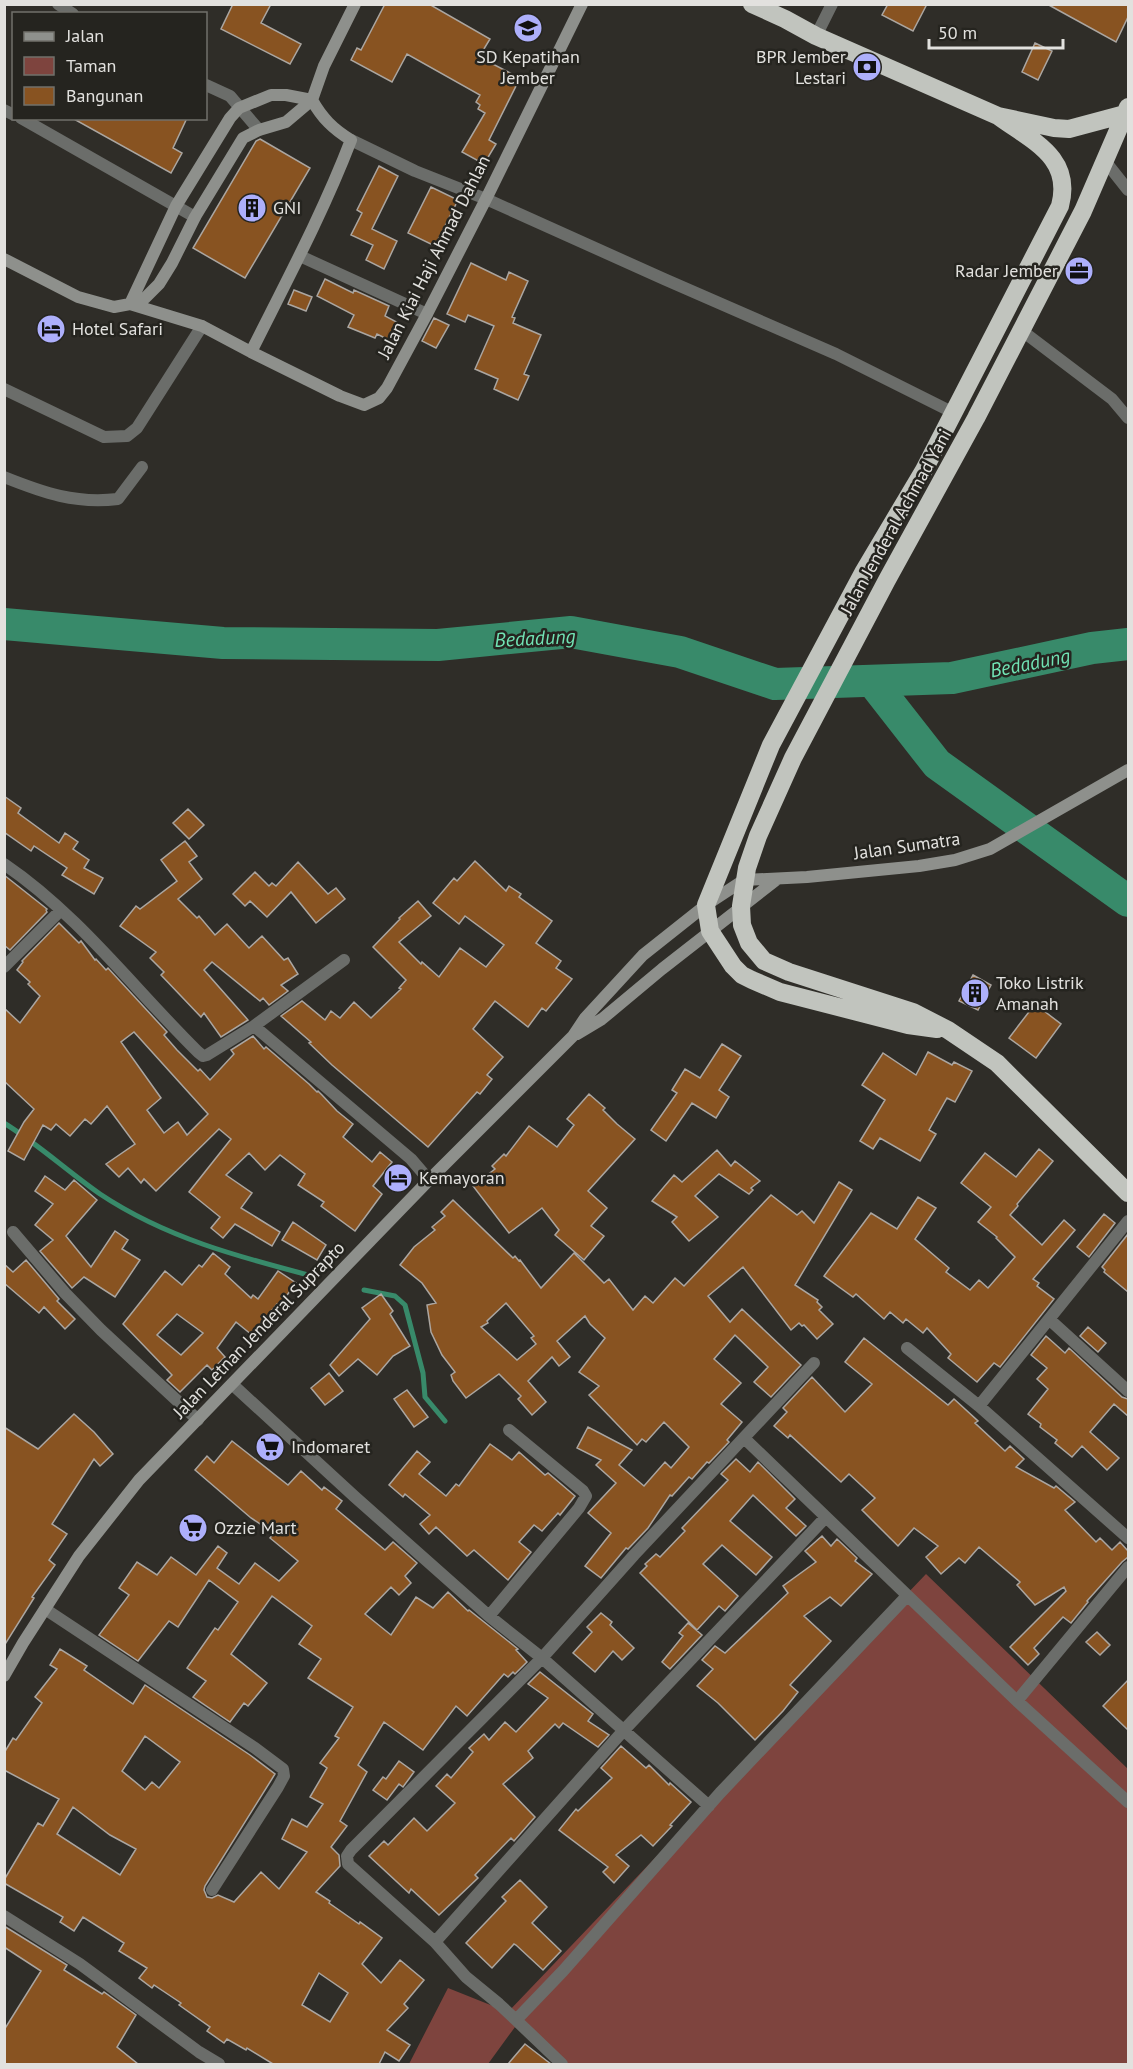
<svg xmlns="http://www.w3.org/2000/svg" width="1133" height="2069" font-family="'PT Sans',sans-serif">
  <rect width="100%" height="100%" fill="#2f2d28"/>
  <path fill="#7e443e" d="M926 1574 1128 1769V2064H568L515 2027 488 2064H409L448 1988 508 2012Z"/>
  <g fill="none" stroke-linecap="round" stroke-linejoin="round">
    <path stroke="#388a6a" stroke-width="5" d="M4 1123C38 1144 67 1171 100 1194 166 1238 239 1257 316 1277
      M364 1290 395 1296 405 1305 423 1373 425 1397 445 1421"/>
    <path stroke="#388a6a" stroke-width="32" d="M4 624 223 643 438 645 571 632 680 652 775 684 952 678 1092 648 1128 644
      M872 681 937 764 1128 901"/>
  </g>
  <path fill="#885321" stroke="#aba6a1" stroke-width="1.5" fill-rule="evenodd" d="M233 4H271L261 23 301 44 290 64 221 29Z
    M385 4H429L490 39 479 57 520 78 489 140 496 144 484 164 462 152 485 113 478 109 480 105 476 102 480 95 407 54 392 82 351 60 357 48 361 50Z
    M888 4H927L913 31 882 15Z
    M1047 4H1128V17L1116 42Z
    M1035 43 1052 51 1038 80 1022 72Z
    M72 118H187L173 148 182 153 171 173Z
    M260 139 310 168 245 278 193 248 256 141Z
    M379 166 398 176 372 229 397 241 384 269 366 260 373 245 351 235 362 213 357 210Z
    M431 187 458 200 435 246 408 233Z
    M471 263 506 280 509 272 528 281 512 317 515 318 513 323 541 335 524 374 529 376 518 400 494 389 498 379 475 369 494 326 468 315 465 322 447 314Z
    M325 279 353 293 354 290 389 306 385 316 404 326 395 343 377 334 375 338 348 327 354 315 317 296Z
    M294 290 312 297 306 311 288 304Z
    M434 318 449 325 436 348 422 341Z
    M4 796 21 808 18 813 59 843 65 833 78 842 73 849 89 860 84 868 103 878 94 894 62 875 67 868 34 846 31 851 4 832Z
    M188 809 204 825 189 839 173 823Z
    M185 841 197 856 189 862 202 879 178 899 197 918 199 916 215 935 227 924 249 948 262 936 284 960 288 958 298 974 281 985 288 991 269 1005 263 998 260 1001 212 962 204 970 248 1020 221 1037 204 1013 201 1017 161 975 164 972 150 958 156 952 120 926 136 906 140 909 177 881 161 860Z
    M475 861 506 891 509 886 521 894 519 897 552 921 536 943 561 961 556 968 572 979 546 1011 542 1008 528 1027 495 1001 473 1029 503 1057 487 1075 492 1079 480 1094 477 1092 428 1147 332 1065 309 1043 311 1042 281 1016 302 1001 325 1020 331 1011 340 1018 354 1002 371 1018 401 989 399 988 406 980 373 947 400 919 399 918 418 901 431 916 399 942 421 964 422 962 439 977 460 948 486 967 504 945 465 916 459 924 433 903 454 878 457 881Z
    M298 862 328 894 336 888 345 899 316 923 291 892 267 917 250 901 245 906 233 894 255 872 269 886 272 883 276 886Z
    M4 875 47 909 46 910 47 912 10 950 4 945Z
    M59 923 79 943 81 941 95 960 96 959 106 970 108 968 167 1032 164 1035 177 1050 198 1071 200 1069 210 1080 234 1054 231 1050 253 1036 264 1049 266 1047 309 1084 317 1092 318 1091 322 1095 337 1111 353 1124 343 1137 372 1162 380 1152 392 1162 373 1186 382 1194 355 1231 321 1206 324 1202 298 1185 305 1174 280 1155 265 1170 249 1153 226 1175 252 1193 241 1208 280 1232 272 1246 235 1224 223 1238 211 1228 220 1217 189 1192 231 1139 219 1129 156 1191 144 1179 141 1183 128 1168 119 1177 106 1164 135 1144 107 1106 91 1124 85 1119 70 1136 56 1124 51 1130 43 1125 24 1160 8 1151 24 1122 34 1109 4 1081V1008L20 1023 40 996 28 984 30 982 17 970 23 962 22 961ZM134 1032 208 1114 187 1135 178 1122 164 1133 147 1110 161 1098 121 1042Z
    M973 975 991 985 978 1010 959 1001Z
    M1035 1004 1061 1024 1036 1058 1009 1038Z
    M722 1044 741 1056 719 1090 729 1097 716 1118 692 1103 666 1141 651 1130 677 1093 672 1090 685 1069 700 1078Z
    M928 1052 952 1065 954 1062 972 1071 955 1102 947 1098 929 1130 936 1134 920 1161 880 1138 873 1149 860 1141 885 1100 862 1085 883 1053 916 1075Z
    M589 1094 605 1108 603 1110 617 1124 635 1139 588 1191 607 1208 591 1226 604 1236 584 1260 555 1235 559 1230 542 1208 509 1233 473 1186 495 1169 492 1166 504 1154 506 1156 529 1126 557 1147 574 1125 567 1119Z
    M1039 1149 1053 1161 1017 1204 1018 1206 1010 1215 1042 1245 1064 1220 1075 1230 1033 1279 1039 1283 1037 1286 1054 1299 1000 1367 994 1363 977 1382 948 1358 951 1354 927 1328 923 1333 906 1319 903 1323 890 1312 884 1319 856 1294 853 1297 824 1276 871 1213 897 1229 918 1197 936 1208 915 1239 949 1268 946 1272 970 1290 979 1280 988 1288 1015 1257 996 1238 997 1237 978 1222 991 1207 961 1183 985 1153 1016 1177Z
    M717 1150 731 1166 735 1161 760 1181 751 1188 753 1190 749 1194 719 1174 695 1196 718 1217 689 1241 672 1222 677 1217 652 1201 674 1175 682 1182Z
    M45 1176 65 1190 74 1180 97 1200 66 1236 91 1267 115 1231 128 1240 122 1249 140 1260 115 1297 84 1277 72 1288 40 1251 53 1240 35 1225 53 1204 35 1191Z
    M839 1182 852 1190 795 1285 818 1300 817 1302 822 1307 819 1310 833 1324 817 1339 804 1325 802 1326 799 1323 791 1330 743 1267 708 1296 730 1322 742 1309 801 1365 771 1397 754 1382 768 1367 735 1335 714 1359 741 1383 721 1404 742 1422 727 1440 729 1442 709 1463 707 1462 692 1479 689 1477 672 1496 670 1495 648 1528 628 1549 626 1548 601 1578 585 1566 611 1533 588 1513 616 1483 596 1465 601 1460 577 1448 588 1427 632 1450 619 1465 644 1486 665 1462 671 1468 689 1447 664 1422 646 1442 642 1439 637 1445 589 1395 599 1386 579 1372 605 1338 590 1324 585 1316 557 1341 570 1357 559 1366 552 1357 528 1381 546 1402 532 1415 518 1399 521 1396 499 1374 466 1398 453 1381 451 1375 455 1372 442 1355 431 1332 427 1305 436 1303 422 1283 400 1265 414 1247 435 1230 432 1227 445 1216 441 1212 453 1200 513 1258 515 1256 519 1261 520 1260 541 1288 574 1253 604 1283 609 1279 633 1310 645 1296 653 1303 675 1278 684 1286 771 1195 797 1215 802 1211 814 1223ZM506 1303 534 1336 531 1338 536 1344 517 1360 481 1327 488 1323 487 1321Z
    M1104 1214 1115 1223 1089 1257 1077 1247Z
    M293 1222 326 1245 317 1260 282 1240Z
    M1128 1234V1292L1104 1272 1105 1270 1102 1267Z
    M213 1253 230 1267 225 1274 251 1298 253 1295 258 1299 278 1271 296 1283 279 1306 277 1304 252 1335 236 1322 217 1348 225 1357 212 1370 207 1365 180 1392 167 1380 172 1375 123 1324 165 1271 182 1285 199 1265 202 1267ZM177 1314 203 1333 181 1355 157 1335Z
    M26 1260 59 1299 57 1301 75 1319 65 1329 44 1307 39 1313 4 1283V1264L13 1272Z
    M381 1294 393 1311 390 1314 410 1346 393 1356 377 1375 358 1359 339 1376 330 1365 370 1319 362 1308Z
    M1088 1327 1106 1343 1098 1352 1080 1336Z
    M1046 1336 1065 1353 1069 1348 1122 1397 1128 1399V1416L1114 1404 1090 1432 1119 1458 1107 1470 1082 1446 1072 1457 1055 1443 1057 1440 1040 1427 1041 1424 1028 1414 1048 1389 1037 1379 1047 1368 1031 1355Z
    M864 1338 948 1405 954 1399 978 1421 975 1423 1005 1451 1010 1446 1024 1459 1016 1467 1054 1488 1056 1486 1075 1502 1065 1510 1096 1542 1100 1538 1112 1550 1120 1542 1128 1551V1557L1122 1562 1087 1601 1088 1602 1071 1623 1063 1617 1034 1648 1039 1654 1028 1665 1010 1647 1066 1591 1064 1587 1035 1605 1017 1585 1020 1582 979 1547 965 1563 959 1558 941 1574 926 1557 938 1546 914 1528 898 1546 862 1510 875 1498 849 1474 841 1482 790 1435 788 1438 774 1426 787 1412 783 1408 812 1377 845 1412 872 1384 845 1362Z
    M329 1373 343 1391 325 1405 311 1388Z
    M407 1390 428 1417 414 1427 394 1399Z
    M74 1414 94 1432 113 1454 100 1466 94 1459 52 1524 67 1534 49 1560 55 1565 32 1597 34 1598 4 1646V1427L38 1449Z
    M232 1441 288 1485 301 1471 322 1490 324 1487 342 1501 336 1509 385 1550 393 1542 417 1563 405 1576 411 1583 399 1595 391 1587 365 1614 391 1635 416 1597 433 1608 448 1592 468 1611 469 1610 518 1649 516 1650 527 1662 515 1674 513 1672 508 1677 504 1674 467 1716 456 1706 423 1750 384 1722 358 1765 367 1772 340 1821 347 1826 331 1847 339 1855 340 1866 316 1892 330 1901 329 1903 359 1924 360 1922 382 1938 362 1964 381 1983 400 1960 424 1980 404 2004 408 2008 387 2030 410 2045 399 2061 385 2052 379 2064H273L247 2048 246 2050 227 2039 224 2043 207 2031 210 2027 179 2005 181 2003 154 1985 152 1988 139 1978 147 1968 119 1951 124 1943 83 1917 74 1931 60 1922 63 1917 4 1883V1880L38 1823 43 1826 59 1799 4 1770V1753L13 1738 16 1740 42 1703 35 1697 57 1669 50 1665 60 1649 87 1666 84 1670 133 1704 145 1685 250 1755 275 1774 205 1886 204 1890 207 1897 212 1898 218 1895 234 1902 261 1872 279 1889 307 1852 282 1839 292 1819 307 1827 323 1804 310 1797 327 1768 320 1763 339 1738 335 1736 353 1707 308 1678 321 1659 299 1644 312 1626 272 1596 231 1654 267 1683 248 1706 244 1703 230 1722 193 1697 206 1681 187 1668 215 1628 218 1630 238 1602 209 1580 178 1627 169 1621 138 1661 99 1635 129 1595 119 1588 137 1562 157 1575 171 1557 196 1575 218 1546 227 1553 217 1568 239 1584 255 1563 279 1581 298 1561 270 1538 274 1533 251 1518 195 1470 207 1456 214 1463ZM145 1736 180 1762 159 1788 152 1782 145 1790 122 1771ZM73 1807 110 1835 136 1849 120 1875 57 1834ZM319 1973 348 1993 330 2022 302 2005Z
    M490 1444 512 1460 519 1452 545 1475 548 1473 575 1496 560 1515 558 1513 542 1531 534 1525 519 1542 531 1552 508 1580 474 1550 467 1556 436 1527 429 1534 420 1524 430 1515 405 1494 403 1497 389 1485 417 1451 430 1462 419 1474 446 1496 456 1484 459 1486Z
    M736 1459 750 1472 758 1462 795 1499 786 1508 806 1526 796 1536 753 1495 730 1521 772 1557 756 1575 722 1545 703 1564 738 1596 725 1611 719 1606 697 1630 640 1573 647 1566 645 1564 656 1554 660 1557 685 1531 682 1528 728 1480 721 1474Z
    M822 1536 831 1546 837 1539 857 1558 855 1561 872 1574 841 1606 830 1597 804 1616 831 1641 790 1685 798 1692 783 1711 755 1740 718 1703 697 1686 713 1669 702 1660 715 1646 725 1653 788 1593 783 1586 816 1562 805 1551Z
    M601 1613 612 1622 610 1625 634 1648 622 1660 613 1651 595 1672 573 1653 592 1632 587 1627Z
    M688 1623 702 1635 670 1669 662 1662 683 1636 679 1633Z
    M1097 1632 1110 1645 1100 1655 1086 1642Z
    M540 1672 593 1714 588 1721 609 1735 598 1747 563 1723 559 1728 555 1724 528 1751 533 1758 503 1784 535 1817 514 1841 511 1838 475 1875 478 1878 439 1915 411 1889 409 1893 369 1856 384 1841 388 1845 414 1818 427 1831 455 1803 436 1786 447 1774 451 1778 473 1752 469 1748 484 1734 489 1740 505 1722 516 1732 548 1698 528 1684Z
    M1128 1680V1730L1103 1706Z
    M621 1746 646 1768 649 1765 669 1785 670 1783 691 1802 670 1825 672 1826 653 1846 641 1835 616 1855 629 1866 614 1883 603 1872 608 1867 559 1830 576 1809 578 1811 612 1778 601 1768Z
    M399 1761 414 1772 403 1787 399 1784 387 1800 373 1790 383 1777 386 1779Z
    M520 1880 547 1907 532 1923 561 1951 543 1970 516 1945 514 1944 492 1968 466 1943 506 1901 502 1897Z
    M4 1926 67 1965 64 1970 102 1994 104 1992 136 2015 117 2047 138 2064H4V2030L41 1971 4 1947Z
    M525 2044 547 2061 551 2064H508Z"/>
  <g fill="none" stroke-linecap="round" stroke-linejoin="round">
    <path stroke="#6b6d6a" stroke-width="12" d="M58 4 73 14
      M816 36 832 4
      M206 85 230 96 259 130
      M4 110 14 115
      M21 118 195 217
      M351 140 415 171 486 199 664 279 836 354 954 413
      M1105 161 1128 190
      M300 256 427 314
      M1021 330 1112 399 1128 418
      M4 389 104 437 127 436 137 428 202 326
      M4 477C44 493 75 504 118 499L142 467
      M4 864C79 915 134 989 198 1052L203 1056 207 1055 254 1026 411 1159 429 1180
      M4 967 61 910
      M254 1026 344 960
      M13 1232 65 1293 101 1330 198 1420
      M1050 1320 1128 1391
      M907 1348 979 1406 1128 1538
      M814 1363 634 1555 542 1658 351 1850 347 1856 348 1864 435 1942 466 1977 499 2004 516 2020 563 1971 720 1793 907 1596
      M232 1384 355 1497 489 1616 542 1658 709 1806
      M979 1406 1128 1221
      M744 1438 1017 1701 1128 1802
      M45 1609 255 1748 283 1769 284 1776 278 1787 212 1890
      M489 1616 579 1508 586 1496 583 1491 509 1430
      M1017 1701 1128 1567
      M4 1916 80 1964 199 2052 219 2064
      M435 1942 624 1730 826 1517
      M516 2020 562 2064"/>
    <path stroke="#8e908c" stroke-width="12" d="M271 95H286L312 100C322 118 333 129 351 140 323 213 286 282 251 352L202 326 130 304 176 206 230 118 239 108Z
      M4 259 78 297 114 307 130 304 145 298 159 284 172 263 195 217 243 138 259 130 286 122 312 100 324 66 355 4
      M251 352 340 396 364 405 379 398 387 388 427 314 486 199 582 4
      M577 1034 602 1019 662 969 776 880
      M4 1676 23 1643 79 1556 139 1480 429 1180 573 1036 585 1018 643 955 706 905 744 880 807 877 919 866 955 860 990 849 1128 770"/>
    <path stroke="#c1c4be" stroke-width="18" d="M752 4 785 19 816 36 998 116 1054 128 1069 129 1125 114
      M1128 107 1083 211 976 418 887 580 793 758 758 836 747 868 741 906 742 925 749 943 764 961 789 972 913 1012 948 1030 997 1063 1128 1193
      M937 1029 908 1025 780 992 752 980 742 975 733 966 710 931 706 905 771 745 864 571 924 470 1060 206C1073 157 1032 141 998 116"/>
  </g>
  <defs>
    <g id="school-disc" transform="scale(1.5)"><circle r="9.5" fill="#adaffb" stroke="#25241f"/><path d="M0-5L7-2L0 1L-7-2ZM-4 1L0 2.5L4 1V4Q0 6-4 4Z" fill="#111"/></g>
    <g id="bank-disc" transform="scale(1.5)"><circle r="9.5" fill="#adaffb" stroke="#25241f"/><path d="M-6-4H6V4H-6ZM0-2.3a2.3 2.3 0 1 0 0 4.6a2.3 2.3 0 1 0 0-4.6Z" fill="#111"/></g>
    <g id="building-disc" transform="scale(1.5)"><circle r="9.5" fill="#adaffb" stroke="#25241f"/><path d="M-4-6H4V6H1V3H-1V6H-4ZM-2.5-4.3h1.7v1.8h-1.7ZM.8-4.3h1.7v1.8H.8ZM-2.5-1h1.7V.8h-1.7ZM.8-1h1.7V.8H.8Z" fill="#111"/></g>
    <g id="office-disc" transform="scale(1.5)"><circle r="9.5" fill="#adaffb" stroke="#25241f"/><path d="M-6-3h4V-5.5h4V-3h4V5H-6ZM-1-4.5V-3h2v-1.5ZM-6 0V1H6V0Z" fill="#111"/></g>
    <g id="hotel-disc" transform="scale(1.5)"><circle r="9.5" fill="#adaffb" stroke="#25241f"/><path d="M-6-4.5h1.5V1H6V5H4.5V3h-9V5H-6ZM-4 0a1.8 1.8 0 1 1 3.6 0ZM.5 0V-2.5h3Q6-2.5 6 0Z" fill="#111"/></g>
    <g id="supermarket-disc" transform="scale(1.5)"><circle r="9.5" fill="#adaffb" stroke="#25241f"/><path d="M-6-5.5h2.5l.6 2H6L4.5 2H-2.5L-4.4-4H-6ZM-1.5 3.2a1.3 1.3 0 1 0 .1 0ZM3 3.2a1.3 1.3 0 1 0 .1 0Z" fill="#111"/></g>
  </defs>
  <g fill-rule="evenodd">
    <use href="#school-disc" x="528" y="28"/>
    <use href="#bank-disc" x="867" y="67"/>
    <use href="#building-disc" x="252" y="208"/>
    <use href="#office-disc" x="1079" y="271"/>
    <use href="#hotel-disc" x="51" y="329"/>
    <use href="#building-disc" x="975" y="993"/>
    <use href="#hotel-disc" x="398" y="1178"/>
    <use href="#supermarket-disc" x="270" y="1447"/>
    <use href="#supermarket-disc" x="193" y="1528"/>
  </g>
  <g text-anchor="middle" stroke-width="5" stroke-linejoin="round" paint-order="stroke">
    <g font-size="18" fill="#e2e1de" stroke="#25241f" text-anchor="start">
      <text x="528" y="63" text-anchor="middle">SD Kepatihan<tspan x="528" dy="21">Jember</tspan></text>
      <text x="846" y="63" text-anchor="end">BPR Jember<tspan x="846" dy="21">Lestari</tspan></text>
      <text x="273" y="214">GNI</text>
      <text x="1058" y="277" text-anchor="end">Radar Jember</text>
      <text x="72" y="335">Hotel Safari</text>
      <text x="996" y="989">Toko Listrik<tspan x="996" dy="21">Amanah</tspan></text>
      <text x="419" y="1184">Kemayoran</text>
      <text x="291" y="1453">Indomaret</text>
      <text x="214" y="1534">Ozzie Mart</text>
    </g>
    <g font-size="18" fill="#e2e1de" stroke="#25241f">
      <text transform="translate(434 257) rotate(-63)" y="6">Jalan Kiai Haji Ahmad Dahlan</text>
      <text transform="translate(896 522) rotate(-61)" y="6">Jalan Jenderal Achmad Yani</text>
      <text transform="translate(907 846) rotate(-8)" y="6">Jalan Sumatra</text>
      <text transform="translate(259 1330) rotate(-46)" y="6">Jalan Letnan Jenderal Suprapto</text>
    </g>
    <g font-size="20" font-style="italic" fill="#71e3b4" stroke="#25241f">
      <text transform="translate(535 638) rotate(-3)" y="7">Bedadung</text>
      <text transform="translate(1030 663) rotate(-11)" y="7">Bedadung</text>
    </g>
  </g>
  <rect width="1133" height="2069" fill="none" stroke="#e2e1de" stroke-width="12"/>
  <rect x="12" y="12" width="195" height="108" fill="#25241f" stroke="#71706b" stroke-width="1.5"/>
  <rect x="24" y="32" width="30" height="9" fill="#8e908c" stroke="#71706b" stroke-width="1.5"/>
  <text x="66" y="42" font-size="18" fill="#e2e1de">Jalan</text>
  <rect x="24" y="57" width="30" height="18" fill="#7e443e" stroke="#71706b" stroke-width="1.5"/>
  <text x="66" y="72" font-size="18" fill="#e2e1de">Taman</text>
  <rect x="24" y="87" width="30" height="18" fill="#885321" stroke="#71706b" stroke-width="1.5"/>
  <text x="66" y="102" font-size="18" fill="#e2e1de">Bangunan</text>
  <path d="M929 39v9h134v-9" fill="none" stroke="#e2e1de" stroke-width="3"/>
  <text x="938" y="39" font-size="18" fill="#e2e1de" stroke="#25241f" stroke-width="4.5" paint-order="stroke">50 m</text>
</svg>
